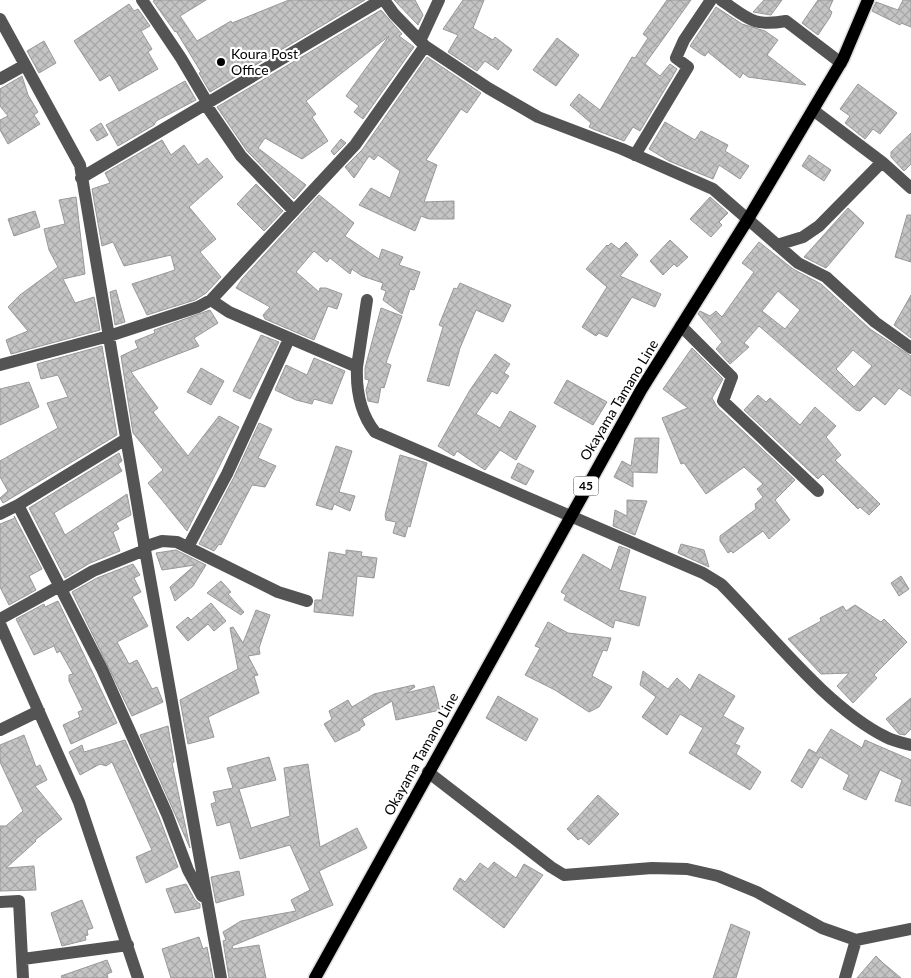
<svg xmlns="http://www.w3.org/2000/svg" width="911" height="978" font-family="Lato,sans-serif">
  <defs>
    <pattern id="building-cross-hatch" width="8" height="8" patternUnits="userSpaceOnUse" patternTransform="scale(1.25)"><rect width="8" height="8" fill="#c4c4c4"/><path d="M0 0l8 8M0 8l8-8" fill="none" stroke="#a7a7a7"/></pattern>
  </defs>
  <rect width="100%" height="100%" fill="#fff"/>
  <path fill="url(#building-cross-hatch)" stroke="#989898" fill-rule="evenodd" d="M155 0H206L180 16 197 41 231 21 232 23 289 0H365L210 92 199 73 201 72 176 31 175 32 153 1Z
    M394 0H415L423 15 418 25Z
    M463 0H484L473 28 493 40 495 37 512 50 498 70 485 61 477 71 448 52 458 35 443 29Z
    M667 0H691L645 64 660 76 670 64 677 69 640 131 633 127 624 141 593 129 589 127 591 123 570 105 579 94 600 110 632 57 635 58 648 38 643 34Z
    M764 0H782L771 15 753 12Z
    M818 0H833L829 9 832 12 830 17 818 35 802 23Z
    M903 0H911V27L901 23 900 25 872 11 876 2 898 10Z
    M129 4 134 11 138 9 150 26 141 31 152 49 148 52 158 69 119 91 110 75 100 81 74 41Z
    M716 7 742 24 765 31 778 40 767 55 806 85 748 77 743 73 740 78 708 52 705 56 701 54 690 46Z
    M381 10 402 34 399 36 414 47 363 119 354 112 359 106 346 96 389 36 306 101 316 114 312 117 328 141 302 159 265 138 258 148 306 185 294 199 247 151 217 107Z
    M557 38 579 55 556 86 533 70Z
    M44 41 56 63 39 73 27 51Z
    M427 57 481 93 467 113 461 109 426 160 437 165 424 202 454 201V219H429L421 216 415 231 359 205 371 188 390 198 400 171 378 155 374 160 369 156 354 178 345 167 362 150Z
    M22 76 28 95 38 112 34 115 40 124 8 144 0 130V120L8 116 0 106V89Z
    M185 81 196 100 156 121 154 125 118 146 106 125Z
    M858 84 897 113 880 134 873 129 865 139 845 123 850 116 840 109Z
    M665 122 695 140 701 131 728 145 725 151 749 166 740 179 719 165 713 179 669 161 649 149Z
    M101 123 108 135 97 141 90 130Z
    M911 133V164L904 171 891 157V152Z
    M341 139 346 143 334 155 331 151Z
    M162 140 171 155 184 145 198 165 207 158 223 177 189 207 216 239 200 252 221 277 206 293 195 300 147 315 132 284 175 270 171 255 124 266 113 242 102 246 92 189 110 183 105 173Z
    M809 155 831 170 824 181 802 166Z
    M256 184 283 211 264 231 237 204Z
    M319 195 354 223 345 236 379 259 382 249 403 257 399 265 420 272 414 290 410 289 402 314 383 300 386 291 381 289 383 283 362 276 352 269 350 274 330 258 327 262 314 251 296 272 319 292 320 288H326L342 294 337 309 328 306 314 340 265 319 263 315 270 307 236 288 242 279Z
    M76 197 85 274 63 279 75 303 94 297 100 330 11 354 6 340 28 331 8 307 20 295 58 267 49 250 44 229 65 224 59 200Z
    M710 197 728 213 719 222 722 225 711 237 690 219Z
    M848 208 864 223 826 268 804 257Z
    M35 211 40 227 14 236 8 219Z
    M907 215H911V262L895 257Z
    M670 240 688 257 677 267 674 264 663 275 650 261Z
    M626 242 638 255 620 276 661 294 655 307 632 297 607 337 599 333 596 336 582 327 607 287 586 269 607 245 608 246 611 243 619 249Z
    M759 242 793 269 821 284 870 329 911 356V396L899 388 885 405 874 396 860 411 856 410 759 326 744 343 749 347 730 364 716 349 722 342 698 314 700 311 710 316 716 311 722 317 754 272 742 263ZM778 291 800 310 785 329 762 311ZM853 350 872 366 854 387 836 369Z
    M460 283 511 305 503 322 476 310 460 348 449 386 427 381 443 327 439 325 454 288 457 289Z
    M116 290 125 322 115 325 110 292Z
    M911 295V338L894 325Z
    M381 308 402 316 386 363 391 365 384 388 381 387 378 403 368 401 366 390 369 380 365 379V368Z
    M210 310 218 323 194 338 199 346 131 372 158 408 153 412 188 456 219 416 239 427 187 531 148 483 163 470 133 433 121 356 138 348 135 341 155 333 154 330Z
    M261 335 279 342 250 399 233 391Z
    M102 346 117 435 3 503 0 498 8 491 0 477V461L58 428 47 403 68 397 58 375 41 379 37 364Z
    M692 348 723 379 712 398 717 407 795 480 775 500 790 520 769 539 763 531 733 553 731 551 728 553 720 541V536L756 509 755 504 763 497 757 489 763 484 744 467 706 494 684 463 681 464 662 418 688 408 663 389Z
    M495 354 510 364 504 373 509 376 497 394 492 391 476 414 500 428 510 411 536 426 516 460 500 450 485 470 457 451 454 456 438 446 470 390Z
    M314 358 345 371 332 404 314 399 312 404 296 400 275 390 286 365 307 375Z
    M201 368 224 381 211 405 187 392Z
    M567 380 607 402 593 425 554 403Z
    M29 382 39 407 0 425V389Z
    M758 395 766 402 770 398 800 425 815 407 836 426 826 437 841 455 835 460 880 504 869 515 860 507 858 509 823 474 818 479 744 410Z
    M259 423 272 429 258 458 276 466 265 487 252 485 221 545 219 544 214 551 199 544 234 477Z
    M635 438H659L657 473 633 472V487L614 477 622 461 631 466Z
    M336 446 352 451 339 492 355 496 350 511 334 504 332 510 316 505Z
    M119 453 122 461 118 464 122 471 54 513 65 535 127 494 131 515 116 523 119 529 113 532 120 551 90 563 65 578 29 508Z
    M400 455 427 463 410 527 408 526 405 537 393 533 396 522 386 520 385 515Z
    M518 463 534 471 526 485 511 478Z
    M627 500 647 501 635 535 613 526 615 510 627 516Z
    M14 516 42 569 29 576 36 590 9 605 0 587V524L15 518Z
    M681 544 704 550 709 567 678 553Z
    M619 546 630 550 619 590 646 597 639 626 615 620 613 628 564 600 566 595 561 592 583 554 611 570Z
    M176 550 206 565 193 586 175 601 170 587 195 565 162 570 156 553Z
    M346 550 362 552 361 556 377 558 374 578 357 576 353 616 314 612 315 600H322L329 552 346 555Z
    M133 564 140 575 134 578 141 592 132 597 148 626 117 642 129 664 137 660 152 689 157 687 163 702 132 716 72 592 97 578Z
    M901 576 909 589 899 596 891 583Z
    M221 581 231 592 228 594 244 612 241 615 207 593Z
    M58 601 117 723 71 744 63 725 80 717 78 712 83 710 69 681V675L73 674 60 651 57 653 54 646 34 655 16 619 44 604 45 607Z
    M211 603 226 621 214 631 208 624 188 641 176 627 188 617 191 620Z
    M855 605 881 622 884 619 907 642 874 675 877 678 853 703 837 686 849 673 821 674 788 639 821 621 820 618 843 606 846 611Z
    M256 610 270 615 259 648 260 654 248 656 258 675 254 676 259 693 208 717 214 737 188 744 180 700 238 669 230 628 233 627 243 643Z
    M548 622 568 633 611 638 607 651 603 650 592 676 612 687 599 707 589 712 555 690 525 675 540 648 535 646Z
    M643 671 668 689 677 678 690 690 699 674 735 696 723 716 744 728 735 744 740 746 736 754 761 772 750 790 689 753 703 728 680 714 667 735 642 717 656 697 640 685Z
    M414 685 415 687 406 693 434 686 440 710 396 720 392 701 362 719 365 725 360 728V730L335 742 324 724 332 719 329 711 348 700 352 707 374 694Z
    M498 696 538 719 526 741 486 718Z
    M911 698V729L905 735 899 734 886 719Z
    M168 726 174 762 172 763 190 848 140 735Z
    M831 729 862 748 865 740 911 760V806L895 801 902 780 880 770 866 800 843 789 849 775 820 757 802 788 791 781 809 749 816 753Z
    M24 735 36 767 40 765 47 780 35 786 62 819 35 840 36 841 6 868 34 866 36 890 0 891V826H6L23 811 0 762V745Z
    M125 740 159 817 178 867 146 883 136 857 152 850 112 762 106 766 100 764 80 775 69 752 82 745 84 752Z
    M269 757 276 780 239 789 251 828 290 816 284 768 308 764 320 847 357 828 367 848 319 871 333 905 232 946 233 949 259 945 266 978H229L223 941 226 940 223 932 241 921 296 911 291 900 310 890 290 845 240 859 230 822 217 826 211 804 216 802 213 792 233 788 227 768Z
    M598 795 619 814 589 845 581 838 578 840 567 829Z
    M494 862 516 878 524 864 543 875 504 928 453 889 460 878 465 882 480 863 488 869Z
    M239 871 244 895 216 903 211 877Z
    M186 884 195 900 200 904V908L175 913 166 889Z
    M82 900 93 928 87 930 88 935 85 936 86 940 62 946 51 913Z
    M731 924 750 932 736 978H713Z
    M199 937 203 949 207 947 213 978H171L162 949Z
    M876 956 883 963 901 978H857Z
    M107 960 112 972 107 974 108 978H62L61 976Z"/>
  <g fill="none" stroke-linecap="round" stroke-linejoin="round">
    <g stroke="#dbdbdb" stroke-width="15">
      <path id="major" d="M315 978 641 390 748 219 843 59 868 0"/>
    </g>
    <path stroke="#545454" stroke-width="12" d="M142 0 181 58 207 102 208 108 241 156 294 211
      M384 0 394 14 425 46 488 88 538 117 622 149 713 189 798 263 826 277 875 322 911 348
      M721 0C748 18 752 27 786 21L841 63
      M0 19 80 165 145 550 221 978
      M420 41 439 0
      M0 79 25 65
      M813 110 882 162 911 188
      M635 155 688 67 676 58 684 40 711 0
      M81 178 381 0
      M777 245 803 237 819 226 882 162
      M211 300 229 312 357 367C356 391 360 413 375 432L703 573 721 584C768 631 827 708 886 737 893 741 903 743 911 745
      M681 326 732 377 723 401 818 491
      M0 365 109 336 198 307 211 300 355 145 425 46
      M357 367 367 300
      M18 505 102 669 167 814 188 870 202 896
      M0 514 18 505 126 439
      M144 547 162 541 177 542 278 592 307 601
      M188 547 227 474 289 339
      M60 590 93 571 145 550
      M0 619 58 587
      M0 624 79 802 138 978
      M0 730 39 711
      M428 772 551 867 564 875 652 868 687 869 718 876 757 892 822 928 856 940 911 929
      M0 902 19 901 23 978
      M23 959 128 945
      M845 978 856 940"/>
    <use href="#major" stroke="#000" stroke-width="12"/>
  </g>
  <circle fill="#000" stroke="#fff" stroke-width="2" cx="221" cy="62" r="5"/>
  <g text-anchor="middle" stroke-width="4.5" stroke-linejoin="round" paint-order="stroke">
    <rect fill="#fff" stroke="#4c4c4c" stroke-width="1" x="573.5" y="476.5" width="25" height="19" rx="4"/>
    <g font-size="12" font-weight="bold" fill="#000">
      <text x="586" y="490">45</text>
    </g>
    <g font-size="14" fill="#000" stroke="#fff" text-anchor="start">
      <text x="231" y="59">Koura Post<tspan x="231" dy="16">Office</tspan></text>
    </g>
    <g font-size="14" fill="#000" stroke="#fff">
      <text transform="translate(619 400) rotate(-59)" y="5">Okayama Tamano Line</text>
      <text transform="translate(421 754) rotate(-61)" y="5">Okayama Tamano Line</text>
    </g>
  </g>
</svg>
